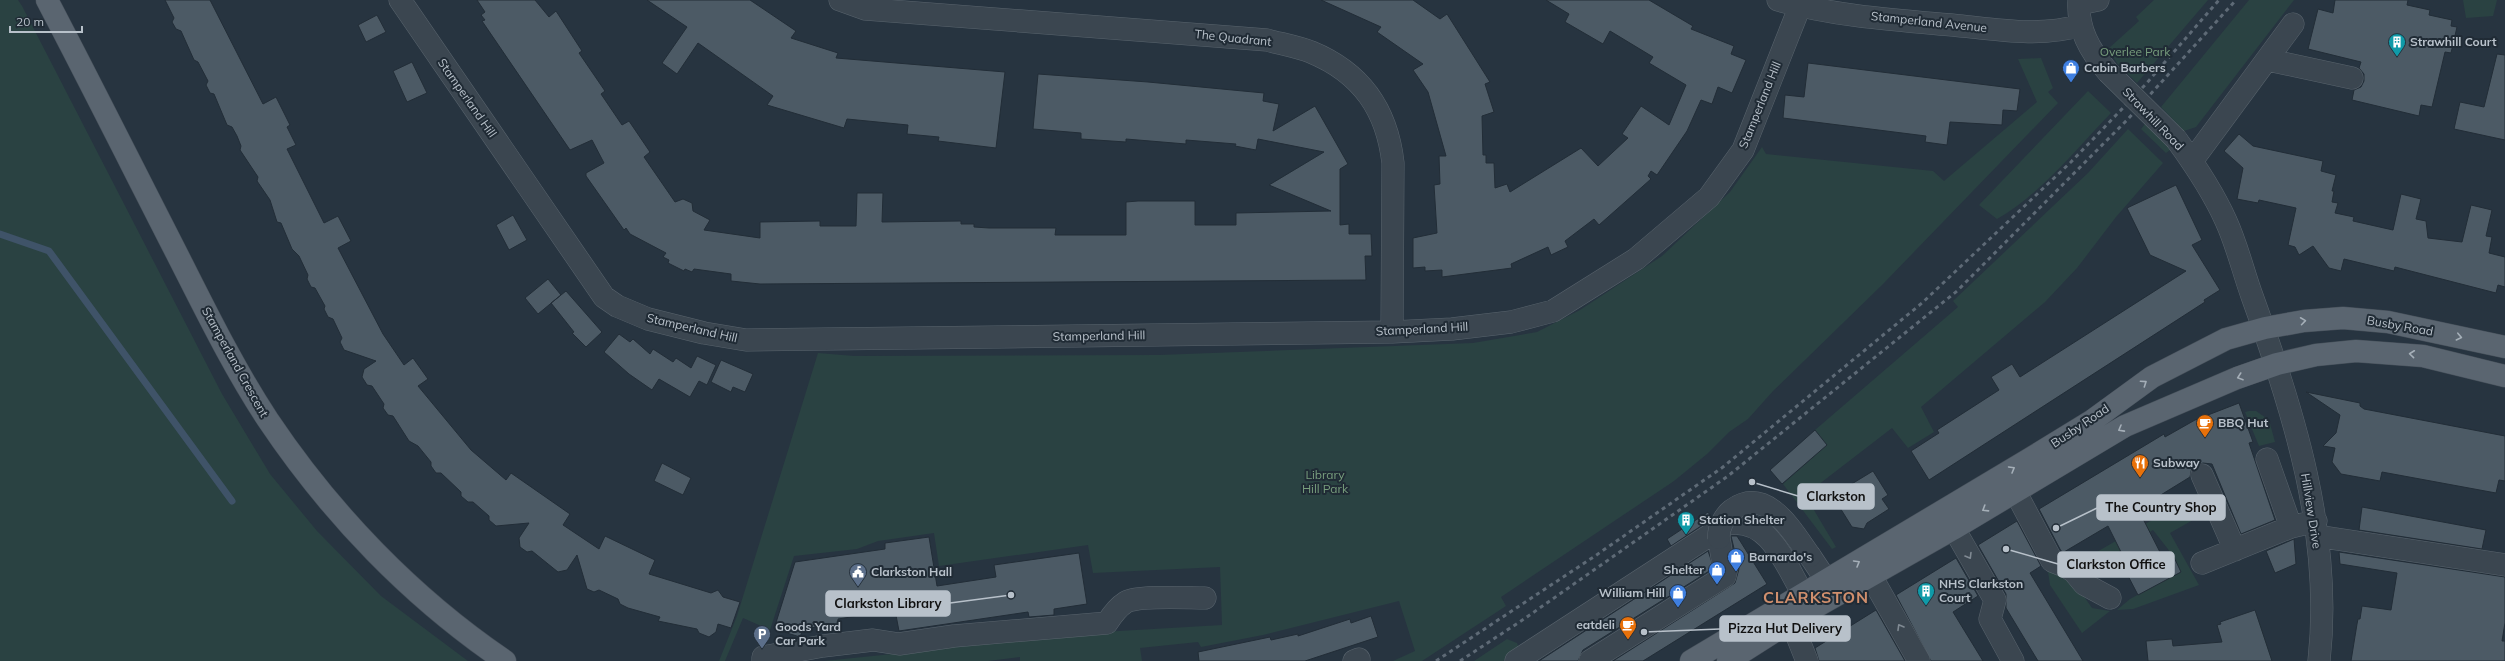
<svg xmlns="http://www.w3.org/2000/svg" width="2505" height="661" font-family="Mulish,sans-serif">
  <rect width="100%" height="100%" fill="#273440"/>
  <path fill="#2a4242" d="M0 0H18L22 6 222 394 270 474 317 531 381 596 468 661H0Z
    M2154 0H2208L2137 83 2117 63 2108 49 2139 21 2136 17Z
    M2249 0H2294L2196 127 2184 131 2161 107Z
    M2463 0H2497L2493 16 2466 18Z
    M2041 58 2053 88 2048 92 2058 103 1883 284 1773 391 1748 419 1729 432 1707 454 1674 481 1501 597 1506 606 1422 661H1393L1415 651 1399 601 1263 635 1201 647 1198 642 1140 648 1142 661H1020V657L988 661H824L941 649 948 641 1222 625 1220 567 1093 573 1088 545 939 566 934 533 878 541 857 549 794 556 770 630 743 618 725 661H719L737 616 818 353 854 356 1159 355 1473 343 1537 332 1580 310 1662 256 1730 192 1762 147 1766 154 1933 171 1944 181 2037 102 2018 59Z
    M2088 91 2111 113C2077 148 2040 195 1997 219L1979 205Z
    M2145 124 2169 145 2170 150 2166 153 2141 129Z
    M2128 129 2163 163 2116 217 2077 268 2045 302 1921 407 1934 432 1908 448 1892 428 1805 495 1836 547 1832 549 1783 484 1827 445 1815 430 1958 307 1953 301 2088 173Z
    M2249 411H2256L2269 420 2275 442 2259 446 2245 412Z
    M2199 493 2204 505 2200 516 2170 533 2199 585 2133 609 2117 610 2130 599 2181 572 2171 553 2153 530 2102 562 2087 563 2078 555 2095 553Z
    M2047 565 2069 575 2092 608 2110 611 2082 633 2050 585Z
    M1507 639 1517 643 1520 651 1503 661H1474Z"/>
  <g fill="none" stroke-linecap="round" stroke-linejoin="round">
    <path stroke="#3f5368" stroke-width="7" d="M0 234 49 251 232 501"/>
  </g>
  <path fill="#4c5a65" stroke="#222d37" d="M165 0H210L263 104 276 97 290 125 287 127 296 145 287 149 324 223 338 216 351 241 338 248 383 334 404 365 413 358 428 379 418 386 471 450 506 480 511 473 570 514 563 525 599 549 605 536 655 560 649 574 711 593 718 590 723 597 740 602 731 628 718 624 716 632 709 637 699 633 697 629 658 621 660 617 628 608 620 604 618 599 599 590 594 592 587 589 577 555 567 570 558 572 532 551 527 552 520 547 519 538 529 523 496 526 489 520V516L473 502H468L461 496V492L441 473H436L431 466V462L418 446 409 441 393 416 388 415 383 408 384 404 372 386 367 385 362 377 364 369 376 361 344 350 340 342 342 338 333 319 328 317 324 309 325 306 315 288 311 287 307 279 308 275 299 256 292 249 281 223 277 222 270 200 257 181 258 177 240 150 241 146 237 136 232 127 227 125 214 94 210 93 206 85 208 81 198 62 194 60 181 31 176 29 172 22 174 18Z
    M477 0H535L549 17 556 11 582 51 579 53 605 91 601 94 622 125 629 121 650 152 644 157 675 202 683 199 692 203 693 211 710 220 704 230 760 238V222L820 221V226H856L857 193H883L882 222 961 221V224H974V227L989 228H1056L1055 235H1126V202L1138 201H1195V225H1236V213L1331 211 1269 185 1324 152 1258 139 1256 150 1235 146 1236 144 1186 140V144L1126 139V142L1081 139V133L1033 129 1038 74 1148 82 1264 93 1263 101 1279 104 1273 131 1315 106 1348 164 1340 169V225L1349 224V234H1371L1372 256H1365L1366 280 760 284 731 281V274L694 269 692 272 685 269 684 271 668 263 669 260 663 257 666 253 630 234 626 228 624 230 586 176V173L604 163 592 140 570 150 482 21 485 20 481 15 485 12Z
    M647 0H750L796 31 791 38 838 53 836 58 1005 72 996 148 938 141 939 137 907 134 908 125 847 119 844 128 767 105 773 96 698 43 677 74 662 63 687 27Z
    M1321 0H1413L1440 19 1447 14 1490 82 1485 84 1494 112 1482 116 1483 155H1486V163H1494L1495 188 1507 184 1510 192 1581 148 1598 166 1628 138 1622 134 1641 106 1669 125 1686 85 1649 63 1653 57 1610 31 1603 44 1565 22 1569 14 1546 0H1649L1693 26 1691 29 1734 46 1731 54 1746 60 1732 93 1718 87 1712 104 1701 100 1687 131 1657 175 1651 171 1648 176 1651 179 1599 225 1594 219 1565 241 1568 247 1551 255 1548 247 1511 264 1512 268 1442 277V270L1425 271V267L1413 268V238L1437 233 1434 185 1440 184 1439 156H1446L1428 92 1413 70 1423 64 1377 32 1381 27Z
    M2335 0H2408L2407 5 2430 10 2429 15 2452 20 2451 26 2457 27 2451 53 2445 52 2432 107 2421 105 2419 116 2352 100 2354 90 2361 87 2364 81V74L2359 68 2361 62 2308 49 2318 9 2333 13Z
    M377 15 386 32 366 42 358 25Z
    M2497 54 2505 55V140L2454 129 2460 102 2484 107Z
    M412 62 427 93 407 102 393 71Z
    M1808 63 2020 89 2017 111 2003 110 2002 125 1950 122 1947 145 1925 142 1926 136 1783 118 1785 95 1804 97Z
    M2239 134 2253 146 2323 161 2321 171 2336 175 2332 191H2334L2332 202 2338 203 2335 213 2354 217 2353 221 2393 230 2401 194 2421 199 2416 219 2426 221 2428 238 2462 242 2471 205 2492 210 2486 236 2492 237 2489 253 2505 257V287L2498 285 2496 293 2395 267 2394 271 2344 259 2341 271 2329 268 2313 246 2299 255 2295 247 2288 245 2296 208 2259 200 2258 203 2237 199 2243 168 2224 151Z
    M2176 185 2202 240 2192 245 2220 290 2204 300 2205 302 1929 480 1911 451 1939 433 1937 430 1999 390 1991 377 2012 364 2020 377 2186 271 2150 255 2127 208Z
    M513 215 527 240 509 250 496 225Z
    M548 279 561 295 538 314 525 298Z
    M566 291 602 332 586 347 572 333 574 332 551 303Z
    M619 334 630 342 633 339 650 354 653 349 673 362 676 358 691 368 697 356 716 365 707 385 699 381 690 397 659 379 652 390 629 374 604 352Z
    M721 360 753 374 745 392 733 387 731 392 711 382Z
    M2306 392 2360 403V406L2364 409 2505 436V481L2499 480 2496 493 2382 472 2380 481 2341 474 2332 462 2335 448 2323 446 2336 433 2340 415Z
    M2239 403 2253 442 2249 443 2275 520 2241 534 2212 464 2203 463 2192 467 2190 477 2138 509 2163 558 2172 553 2181 572 2138 595 2126 572 2130 570 2108 526 2064 552 2061 551 2039 509 2164 434 2165 437 2195 420Z
    M1815 430 1827 445 1782 484 1770 470Z
    M662 463 691 478 683 495 654 481Z
    M1873 471 1888 495 1882 499 1889 509 1867 523 1864 529 1852 527 1837 503 1850 495 1845 488Z
    M2362 507 2486 530 2482 549 2359 530Z
    M1708 512 1711 517 1710 520 1671 546 1667 539Z
    M2017 521 2041 566 2030 573 2083 661H2038L2006 608V594L1978 545Z
    M1731 536H1737L1767 584 1643 661H1613L1735 583 1739 569Z
    M929 537 937 586 996 577 994 565 1079 553 1087 604 1054 609V615L1029 617 1028 612 899 631 895 610 838 619V624L803 629 800 637 774 629 795 562 885 549V543Z
    M2294 539 2296 564 2275 573 2266 551Z
    M1708 551 1714 568 1583 650 1578 661H1539Z
    M2339 552 2505 577V623L2502 641H2505V661H2351L2357 624 2358 619H2360L2362 606 2391 610 2397 573 2340 564Z
    M1956 558 1978 596 1953 612 1983 661H1931L1896 595Z
    M1876 610 1905 661H1819L1815 648Z
    M2255 610 2272 661H2148L2146 641 2172 639 2173 646 2222 642 2217 625 2221 624 2220 622Z
    M1371 616 1378 637 1305 661H1199L1198 652 1270 637 1271 640 1298 634V636L1350 619 1351 623Z"/>
  <g fill="none" stroke-linecap="round" stroke-linejoin="round">
    <g stroke="#59646d" stroke-width="23">
      <path id="minor" d="M400 0 604 297 617 306 648 319 704 333 746 340 1392 332 1452 329 1511 322 1553 311 1636 259 1709 197 1743 150 1800 6
        M840 0 865 9 1267 40C1282 44 1298 47 1311 52 1362 73 1387 110 1393 163L1392 332
        M1778 0C1834 16 1894 20 1952 25 1994 29 2039 38 2081 25
        M2079 0C2077 29 2090 51 2108 72
        M2079 4 2098 0
        M2268 60 2352 78
        M2176 139C2195 165 2213 192 2226 221 2237 245 2243 271 2252 296 2294 412 2333 536 2319 661
        M2192 161 2293 24
        M2267 459 2291 527
        M2202 475 2235 550
        M2015 491 2052 561 2067 567 2074 572 2084 584 2110 598
        M1945 513 1995 600 1990 619 2013 661
        M2317 536 2505 565
        M1810 556 1826 580
        M2202 563 2291 527 2316 521
        M1871 576 1919 661
        M1791 621 1807 661
        M763 661V657L823 646 873 640 899 644 954 636 1107 623C1112 615 1118 607 1126 602 1140 595 1187 598 1205 598
        M1354 661 1359 659
        M1516 661 1727 524C1769 516 1785 564 1803 594
        M1590 661 1725 576 1727 567 1722 557 1719 538"/>
    </g>
    <g stroke="#454f59" stroke-width="23">
      <path id="major" d="M47 0C91 84 133 168 176 252 205 309 233 367 268 420 331 514 412 598 505 661
        M1691 661 2028 460 2093 420 2152 377 2226 339 2265 328 2304 321 2343 318 2388 322 2505 347
        M1728 661 1791 621 1953 529 2125 426 2237 378 2277 364 2316 355 2356 351 2423 356 2505 376"/>
    </g>
    <use href="#minor" stroke="#3b4650" stroke-width="22"/>
    <use href="#major" stroke="#5a6570" stroke-width="22"/>
    <path stroke="#5e6a76" stroke-width="3" stroke-dasharray="4 4" stroke-linecap="butt" d="M1436 661 1595 556 1723 467 1922 303 2071 162 2145 85 2219 0
      M1460 661 1524 619 1728 476 1957 291 2127 120 2236 0"/>
    <g stroke="#59646d" stroke-width="23" stroke-linecap="butt">
      <path id="minor-bridge" d="M2108 72 2176 139
        M1719 538C1718 529 1724 516 1732 510 1767 485 1792 531 1810 556"/>
    </g>
    <use href="#minor-bridge" stroke="#3b4650" stroke-width="22"/>
  </g>
  <defs><path id="oneway-chevron" d="M-2-3.5L2.5 0L-2 3.5" fill="none" stroke-width="1.6" stroke-linecap="round" stroke-linejoin="round"/></defs>
  <g stroke="#a5afb8">
    <use href="#oneway-chevron" transform="translate(2303 321) rotate(-8)"/>
    <use href="#oneway-chevron" transform="translate(2459 337) rotate(13)"/>
    <use href="#oneway-chevron" transform="translate(2412 354) rotate(-174)"/>
    <use href="#oneway-chevron" transform="translate(2240 377) rotate(161)"/>
    <use href="#oneway-chevron" transform="translate(2144 383) rotate(-34)"/>
    <use href="#oneway-chevron" transform="translate(2121 429) rotate(151)"/>
    <use href="#oneway-chevron" transform="translate(2012 469) rotate(-30)"/>
    <use href="#oneway-chevron" transform="translate(1985 509) rotate(148)"/>
    <use href="#oneway-chevron" transform="translate(1857 563) rotate(-30)"/>
  </g>
  <g stroke="#808a93">
    <use href="#oneway-chevron" transform="translate(1969 556) rotate(59)"/>
    <use href="#oneway-chevron" transform="translate(1900 627) rotate(-120)"/>
  </g>
  <defs>
    <g id="building-pin" transform="scale(0.9)"><path d="M0 17L-7.5 6A9.5 9.5 0 1 1 7.5 6Z" fill="#0f9aa8" stroke="#202b35"/><path d="M-4-6H4V6H1V3H-1V6H-4ZM-2.5-4.3h1.7v1.8h-1.7ZM.8-4.3h1.7v1.8H.8ZM-2.5-1h1.7V.8h-1.7ZM.8-1h1.7V.8H.8Z" fill="#fff"/></g>
    <g id="shop-pin" transform="scale(0.9)"><path d="M0 17L-7.5 6A9.5 9.5 0 1 1 7.5 6Z" fill="#3f7fe0" stroke="#202b35"/><path d="M-5-2.5h2.3a2.7 3.5 0 0 1 5.4 0H5L5.5 6h-11ZM-1.5-2.5h3a1.5 2.3 0 0 0-3 0Z" fill="#fff"/></g>
    <g id="cafe-pin" transform="scale(0.9)"><path d="M0 17L-7.5 6A9.5 9.5 0 1 1 7.5 6Z" fill="#e8710a" stroke="#202b35"/><path d="M-5.5-4.5H6V0H3Q3 3.5 0 3.5H-2.5Q-5.5 3.5-5.5 0ZM3-3.2v2h1.7v-2ZM-6 4.5H4V6H-6Z" fill="#fff"/></g>
    <g id="restaurant-pin" transform="scale(0.9)"><path d="M0 17L-7.5 6A9.5 9.5 0 1 1 7.5 6Z" fill="#e8710a" stroke="#202b35"/><path d="M-5-6h1v4h1v-4h1v4h1v-4h1v5L-1.5 .5V6h-2V.5L-5-1ZM5-6V6H3V1.5H1.5Q1.5-4 5-6Z" fill="#fff"/></g>
    <g id="civic-pin" transform="scale(0.9)"><path d="M0 17L-7.5 6A9.5 9.5 0 1 1 7.5 6Z" fill="#5c6f8a" stroke="#202b35"/><path d="M-.6-6.5H3V-4.5H.6V-3L4-1V1h2V6H-6V1h2V-1L-.6-3ZM-1.2 2.5V6h2.4V2.5Z" fill="#fff"/></g>
    <g id="parking-pin" transform="scale(0.9)"><path d="M0 17L-7.5 6A9.5 9.5 0 1 1 7.5 6Z" fill="#5c6f8a" stroke="#202b35"/><path d="M-3.5-5.5H1a3.5 3.5 0 0 1 0 7H-1V5.5H-3.5ZM-1-3.4V-.6H.8a1.4 1.4 0 0 0 0-2.8Z" fill="#fff"/></g>
  </defs>
  <g fill-rule="evenodd">
    <use href="#building-pin" x="2397" y="42"/>
    <use href="#shop-pin" x="2071" y="68"/>
    <use href="#cafe-pin" x="2205" y="423"/>
    <use href="#restaurant-pin" x="2140" y="463"/>
    <use href="#building-pin" x="1686" y="520"/>
    <use href="#shop-pin" x="1736" y="557"/>
    <use href="#shop-pin" x="1717" y="570"/>
    <use href="#civic-pin" x="858" y="572"/>
    <use href="#building-pin" x="1926" y="591"/>
    <use href="#shop-pin" x="1678" y="593"/>
    <use href="#cafe-pin" x="1628" y="625"/>
    <use href="#parking-pin" x="762" y="634"/>
  </g>
  <g text-anchor="middle" stroke-width="4" stroke-linejoin="round" paint-order="stroke">
    <g font-size="12" fill="#b8c1ca" stroke="#202b35">
      <text transform="translate(1929 22) rotate(6)" y="4">Stamperland Avenue</text>
      <text transform="translate(1233 38) rotate(6)" y="4">The Quadrant</text>
      <text transform="translate(467 98) rotate(55)" y="4">Stamperland Hill</text>
      <text transform="translate(1760 105) rotate(-68)" y="4">Stamperland Hill</text>
      <text transform="translate(2153 119) rotate(46)" y="4">Strawhill Road</text>
      <text transform="translate(2400 326) rotate(10)" y="4">Busby Road</text>
      <text transform="translate(692 328) rotate(13)" y="4">Stamperland Hill</text>
      <text transform="translate(1422 329) rotate(-3)" y="4">Stamperland Hill</text>
      <text transform="translate(1099 336) rotate(-1)" y="4">Stamperland Hill</text>
      <text transform="translate(235 362) rotate(61)" y="4">Stamperland Crescent</text>
      <text transform="translate(2080 426) rotate(-34)" y="4">Busby Road</text>
      <text transform="translate(2311 511) rotate(81)" y="4">Hillview Drive</text>
    </g>
    <g font-size="12" font-weight="bold" fill="#b8c1ca" stroke="#202b35" text-anchor="start">
      <text x="2410" y="46">Strawhill Court</text>
      <text x="2084" y="72">Cabin Barbers</text>
      <text x="2218" y="427">BBQ Hut</text>
      <text x="2153" y="467">Subway</text>
      <text x="1699" y="524">Station Shelter</text>
      <text x="1749" y="561">Barnardo's</text>
      <text x="1704" y="574" text-anchor="end">Shelter</text>
      <text x="871" y="576">Clarkston Hall</text>
      <text x="1939" y="588">NHS Clarkston<tspan x="1939" dy="14">Court</tspan></text>
      <text x="1665" y="597" text-anchor="end">William Hill</text>
      <text x="1615" y="629" text-anchor="end">eatdeli</text>
      <text x="775" y="631">Goods Yard<tspan x="775" dy="14">Car Park</tspan></text>
    </g>
    <g font-size="12" fill="#789e7d" stroke="#202b35">
      <text x="2135" y="56">Overlee Park</text>
      <text x="1325" y="479">Library<tspan x="1325" dy="14">Hill Park</tspan></text>
    </g>
    <g font-size="16" font-weight="bold" letter-spacing="1" fill="#d08f6d" stroke="#202b35">
      <text x="1816" y="603">CLARKSTON</text>
    </g>
  </g>
  <path fill="none" stroke="#b8c1ca" stroke-width="1.5" d="M1752 482L1798 496M2056 528L2097 508M2006 549L2058 564M1011 595L950 603M1644 632L1720 629"/>
  <g fill="#b8c1ca" stroke="#202b35" stroke-width="1.5">
    <circle cx="1752" cy="482" r="4"/>
    <circle cx="2056" cy="528" r="4"/>
    <circle cx="2006" cy="549" r="4"/>
    <circle cx="1011" cy="595" r="4"/>
    <circle cx="1644" cy="632" r="4"/>
  </g>
  <g fill="#b8c1ca" stroke="#b8c1ca" stroke-width="1.5">
    <rect x="1798" y="484" width="76" height="25" rx="4"/>
    <rect x="2097" y="495" width="128" height="25" rx="4"/>
    <rect x="2058" y="552" width="116" height="25" rx="4"/>
    <rect x="826" y="591" width="124" height="25" rx="4"/>
    <rect x="1720" y="616" width="130" height="25" rx="4"/>
  </g>
  <g font-size="13" text-anchor="middle" font-weight="bold" fill="#111">
    <text x="1836" y="501">Clarkston</text>
    <text x="2161" y="512">The Country Shop</text>
    <text x="2116" y="569">Clarkston Office</text>
    <text x="888" y="608">Clarkston Library</text>
    <text x="1785" y="633">Pizza Hut Delivery</text>
  </g>
  <path d="M10 26v6h72v-6" fill="none" stroke="#b8c1ca" stroke-width="2"/>
  <text x="16" y="26" font-size="12" fill="#b8c1ca" stroke="#202b35" stroke-width="3" paint-order="stroke">20 m</text>
</svg>
